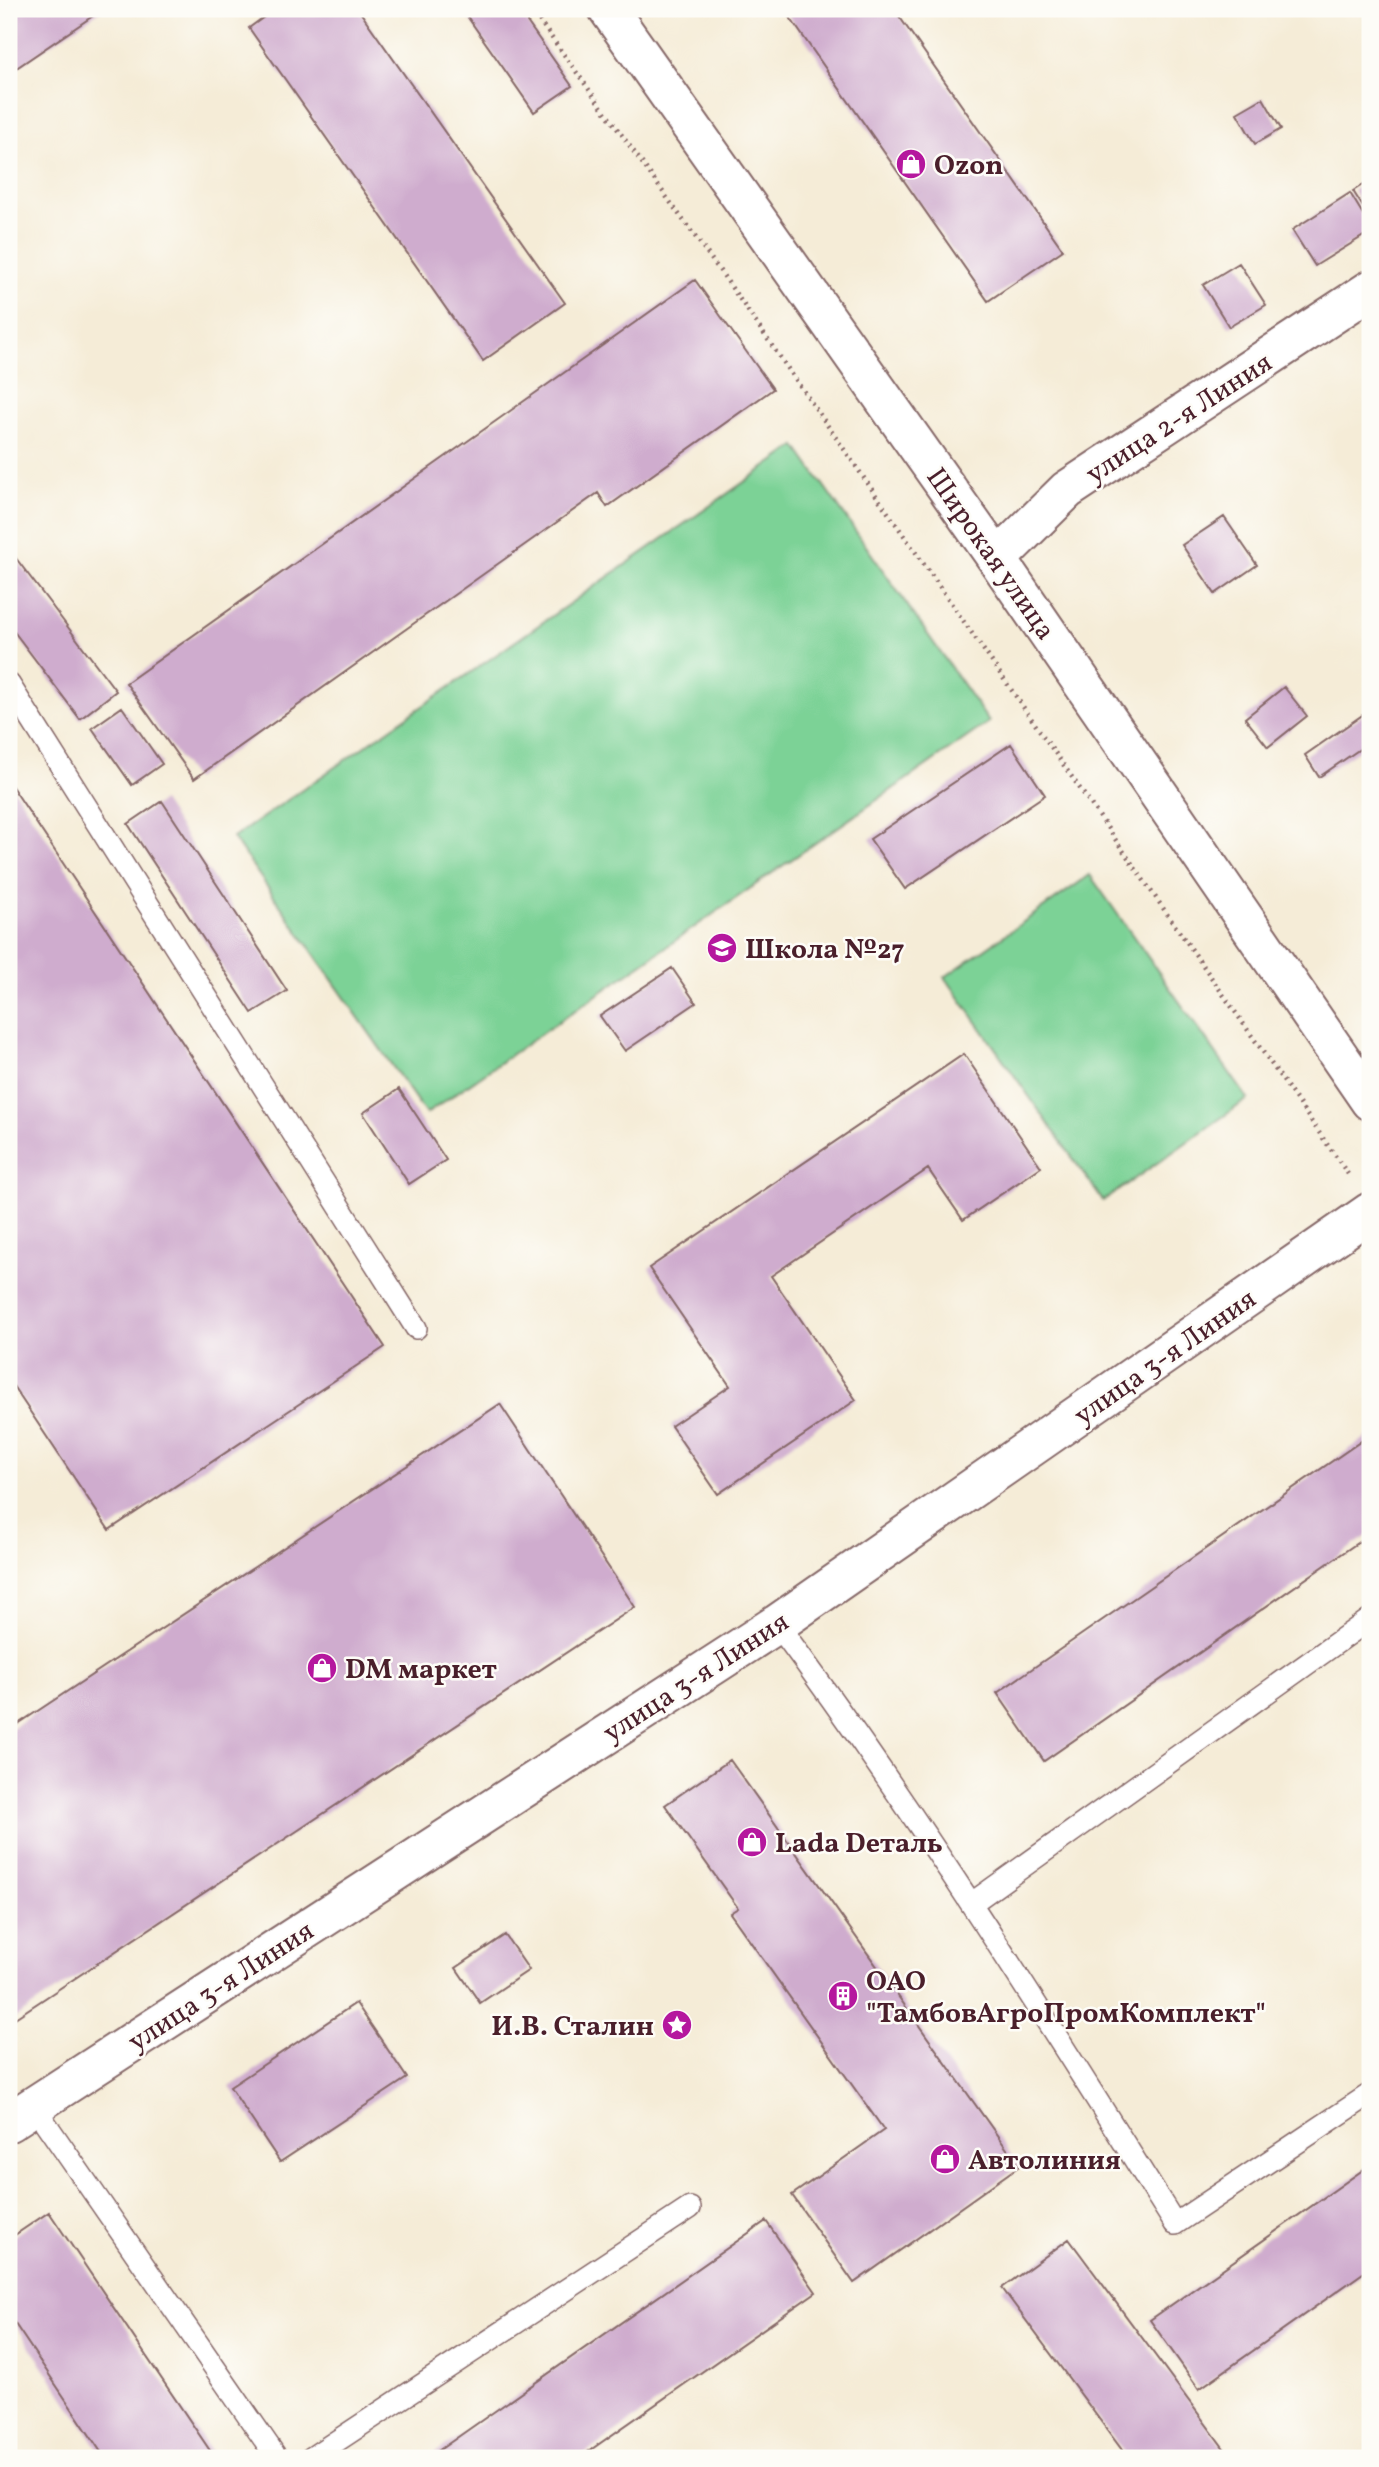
<svg xmlns="http://www.w3.org/2000/svg" width="1379" height="2467" font-family="Vollkorn,serif">
  <rect width="100%" height="100%" fill="#fdfcf7"/>
  <filter id="ink" filterUnits="userSpaceOnUse"><feTurbulence type="fractalNoise" baseFrequency=".0143" numOctaves="2"/><feDisplacementMap in="SourceGraphic" scale="14" xChannelSelector="R" yChannelSelector="G"/><feConvolveMatrix kernelMatrix="1 2 1 2 8 2 1 2 1" color-interpolation-filters="sRGB"/></filter>
  <filter id="wash" filterUnits="userSpaceOnUse"><feTurbulence type="fractalNoise" baseFrequency=".00686" numOctaves="4" result="noise"/><feDisplacementMap in="SourceGraphic" scale="28" xChannelSelector="R" yChannelSelector="G"/><feGaussianBlur stdDeviation="1.57" result="paint"/><feColorMatrix in="noise" values="0 0 0 0 0 0 0 0 0 0 0 0 0 0 0 0 0 1.4 0 .05"/><feComposite in="paint" operator="in"/></filter>
  <g filter="url(#wash)">
    <rect width="100%" height="100%" fill="#f5ecd7"/>
    <path fill="#7bd296" stroke="#627860" stroke-width="2" d="M796 446 989 722 426 1114 233 838Z
      M1090 875 1248 1099 1103 1201 945 977Z"/>
    <g id="blocks">
      <path fill="#cfacce" d="M9 9H103L9 73Z
        M275 9H358L565 303 483 361 249 28Z
        M462 9H518L572 86 534 112Z
        M784 9H894L1063 250 988 301Z
        M1263 98 1281 129 1255 144 1237 113Z
        M1370 180V218L1353 191Z
        M1350 193 1370 226V232L1315 266 1292 230Z
        M1239 263 1266 305 1229 327 1203 285Z
        M695 280 773 389 607 507 598 493 194 779 126 683Z
        M1224 517 1257 565 1215 594 1182 545Z
        M9 549 116 691 80 719 9 625Z
        M1284 687 1307 716 1268 747 1245 718Z
        M122 707 162 764 132 785 92 728Z
        M1364 714 1370 723V742L1319 777 1305 755Z
        M1011 744 1045 795 905 889 870 839Z
        M9 782 385 1347 109 1530 9 1380Z
        M162 801 287 991 252 1013 128 824Z
        M672 968 696 1003 625 1051 600 1016Z
        M964 1054 1041 1167 963 1220 928 1169 771 1276 856 1400 718 1494 671 1426 730 1386 649 1268Z
        M399 1089 446 1160 409 1184 363 1113Z
        M500 1404 635 1607 9 2022V1730Z
        M1370 1435V1534L1044 1761 997 1693Z
        M730 1760 1019 2166 854 2283 792 2195 884 2130 730 1913 738 1908 665 1805Z
        M505 1935 529 1970 480 2003 456 1968Z
        M356 2003 407 2078 280 2162 230 2087Z
        M1370 2165V2268L1199 2389 1150 2320Z
        M49 2212 215 2458H105L9 2315V2239Z
        M766 2221 816 2292 579 2458H428Z
        M1069 2239 1231 2458H1128L1002 2288Z"/>
    </g>
  </g>
  <g filter="url(#ink)">
    <use href="#blocks" fill-opacity="0" stroke="#866767" stroke-width="2"/>
    <g fill="none" stroke-linecap="round" stroke-linejoin="round">
      <g stroke="#866767" stroke-width="24">
        <path id="lane" d="M9 684 416 1328
          M777 1624C920 1817 1047 2020 1175 2224L1370 2094
          M972 1903 1370 1619
          M33 2105 277 2458
          M311 2458 690 2208"/>
      </g>
      <g stroke="#866767" stroke-width="42">
        <path id="street" d="M608 9 997 559 1370 1101
          M997 559 1067 490 1370 290
          M9 2122 777 1624 1370 1212"/>
      </g>
      <path stroke="#866767" stroke-width="4.5" stroke-dasharray="2 5" stroke-linecap="butt" d="M531 9 725 278 1350 1177"/>
      <use href="#lane" stroke="#fff" stroke-width="21"/>
      <use href="#street" stroke="#fff" stroke-width="38"/>
    </g>
  </g>
  <defs>
    <g id="shop-disc" transform="scale(1.575)"><circle r="9.5" fill="#b5179e" stroke="#fdfcf7"/><path d="M-5-2.5h2.3a2.7 3.5 0 0 1 5.4 0H5L5.5 6h-11ZM-1.5-2.5h3a1.5 2.3 0 0 0-3 0Z" fill="#fff"/></g>
    <g id="school-disc" transform="scale(1.575)"><circle r="9.5" fill="#b5179e" stroke="#fdfcf7"/><path d="M0-5L7-2L0 1L-7-2ZM-4 1L0 2.5L4 1V4Q0 6-4 4Z" fill="#fff"/></g>
    <g id="building-disc" transform="scale(1.575)"><circle r="9.5" fill="#b5179e" stroke="#fdfcf7"/><path d="M-4-6H4V6H1V3H-1V6H-4ZM-2.5-4.3h1.7v1.8h-1.7ZM.8-4.3h1.7v1.8H.8ZM-2.5-1h1.7V.8h-1.7ZM.8-1h1.7V.8H.8Z" fill="#fff"/></g>
    <g id="sight-disc" transform="scale(1.575)"><circle r="9.5" fill="#b5179e" stroke="#fdfcf7"/><path d="M0-6L1.8-2.2L6-1.7L2.9 1.2L3.7 5.4L0 3.3L-3.7 5.4L-2.9 1.2L-6-1.7L-1.8-2.2Z" fill="#fff"/></g>
  </defs>
  <g fill-rule="evenodd">
    <use href="#shop-disc" x="911" y="164"/>
    <use href="#school-disc" x="722" y="948"/>
    <use href="#shop-disc" x="322" y="1668"/>
    <use href="#shop-disc" x="752" y="1842"/>
    <use href="#building-disc" x="843" y="1996"/>
    <use href="#sight-disc" x="677" y="2025"/>
    <use href="#shop-disc" x="945" y="2159"/>
  </g>
  <g text-anchor="middle" stroke-width="5" stroke-linejoin="round" paint-order="stroke">
    <g font-size="28" font-weight="bold" fill="#4a1f2b" stroke="#fdfcf7" text-anchor="start">
      <text x="934" y="174">Ozon</text>
      <text x="745" y="958">Школа №27</text>
      <text x="345" y="1678">DM маркет</text>
      <text x="775" y="1852">Lada Dеталь</text>
      <text x="866" y="1990">ОАО<tspan x="866" dy="32">"ТамбовАгроПромКомплект"</tspan></text>
      <text x="654" y="2035" text-anchor="end">И.В. Сталин</text>
      <text x="968" y="2169">Автолиния</text>
    </g>
    <g font-size="28" fill="#4a1f2b" stroke="#fdfcf7">
      <text transform="translate(1178 417) rotate(-33)" y="10">улица 2-я Линия</text>
      <text transform="translate(992 553) rotate(55)" y="10">Широкая улица</text>
      <text transform="translate(1164 1356) rotate(-35)" y="10">улица 3-я Линия</text>
      <text transform="translate(695 1676) rotate(-33)" y="10">улица 3-я Линия</text>
      <text transform="translate(220 1985) rotate(-33)" y="10">улица 3-я Линия</text>
    </g>
  </g>
  <rect width="1379" height="2467" fill="none" stroke="#fdfcf7" stroke-width="35"/>
</svg>
